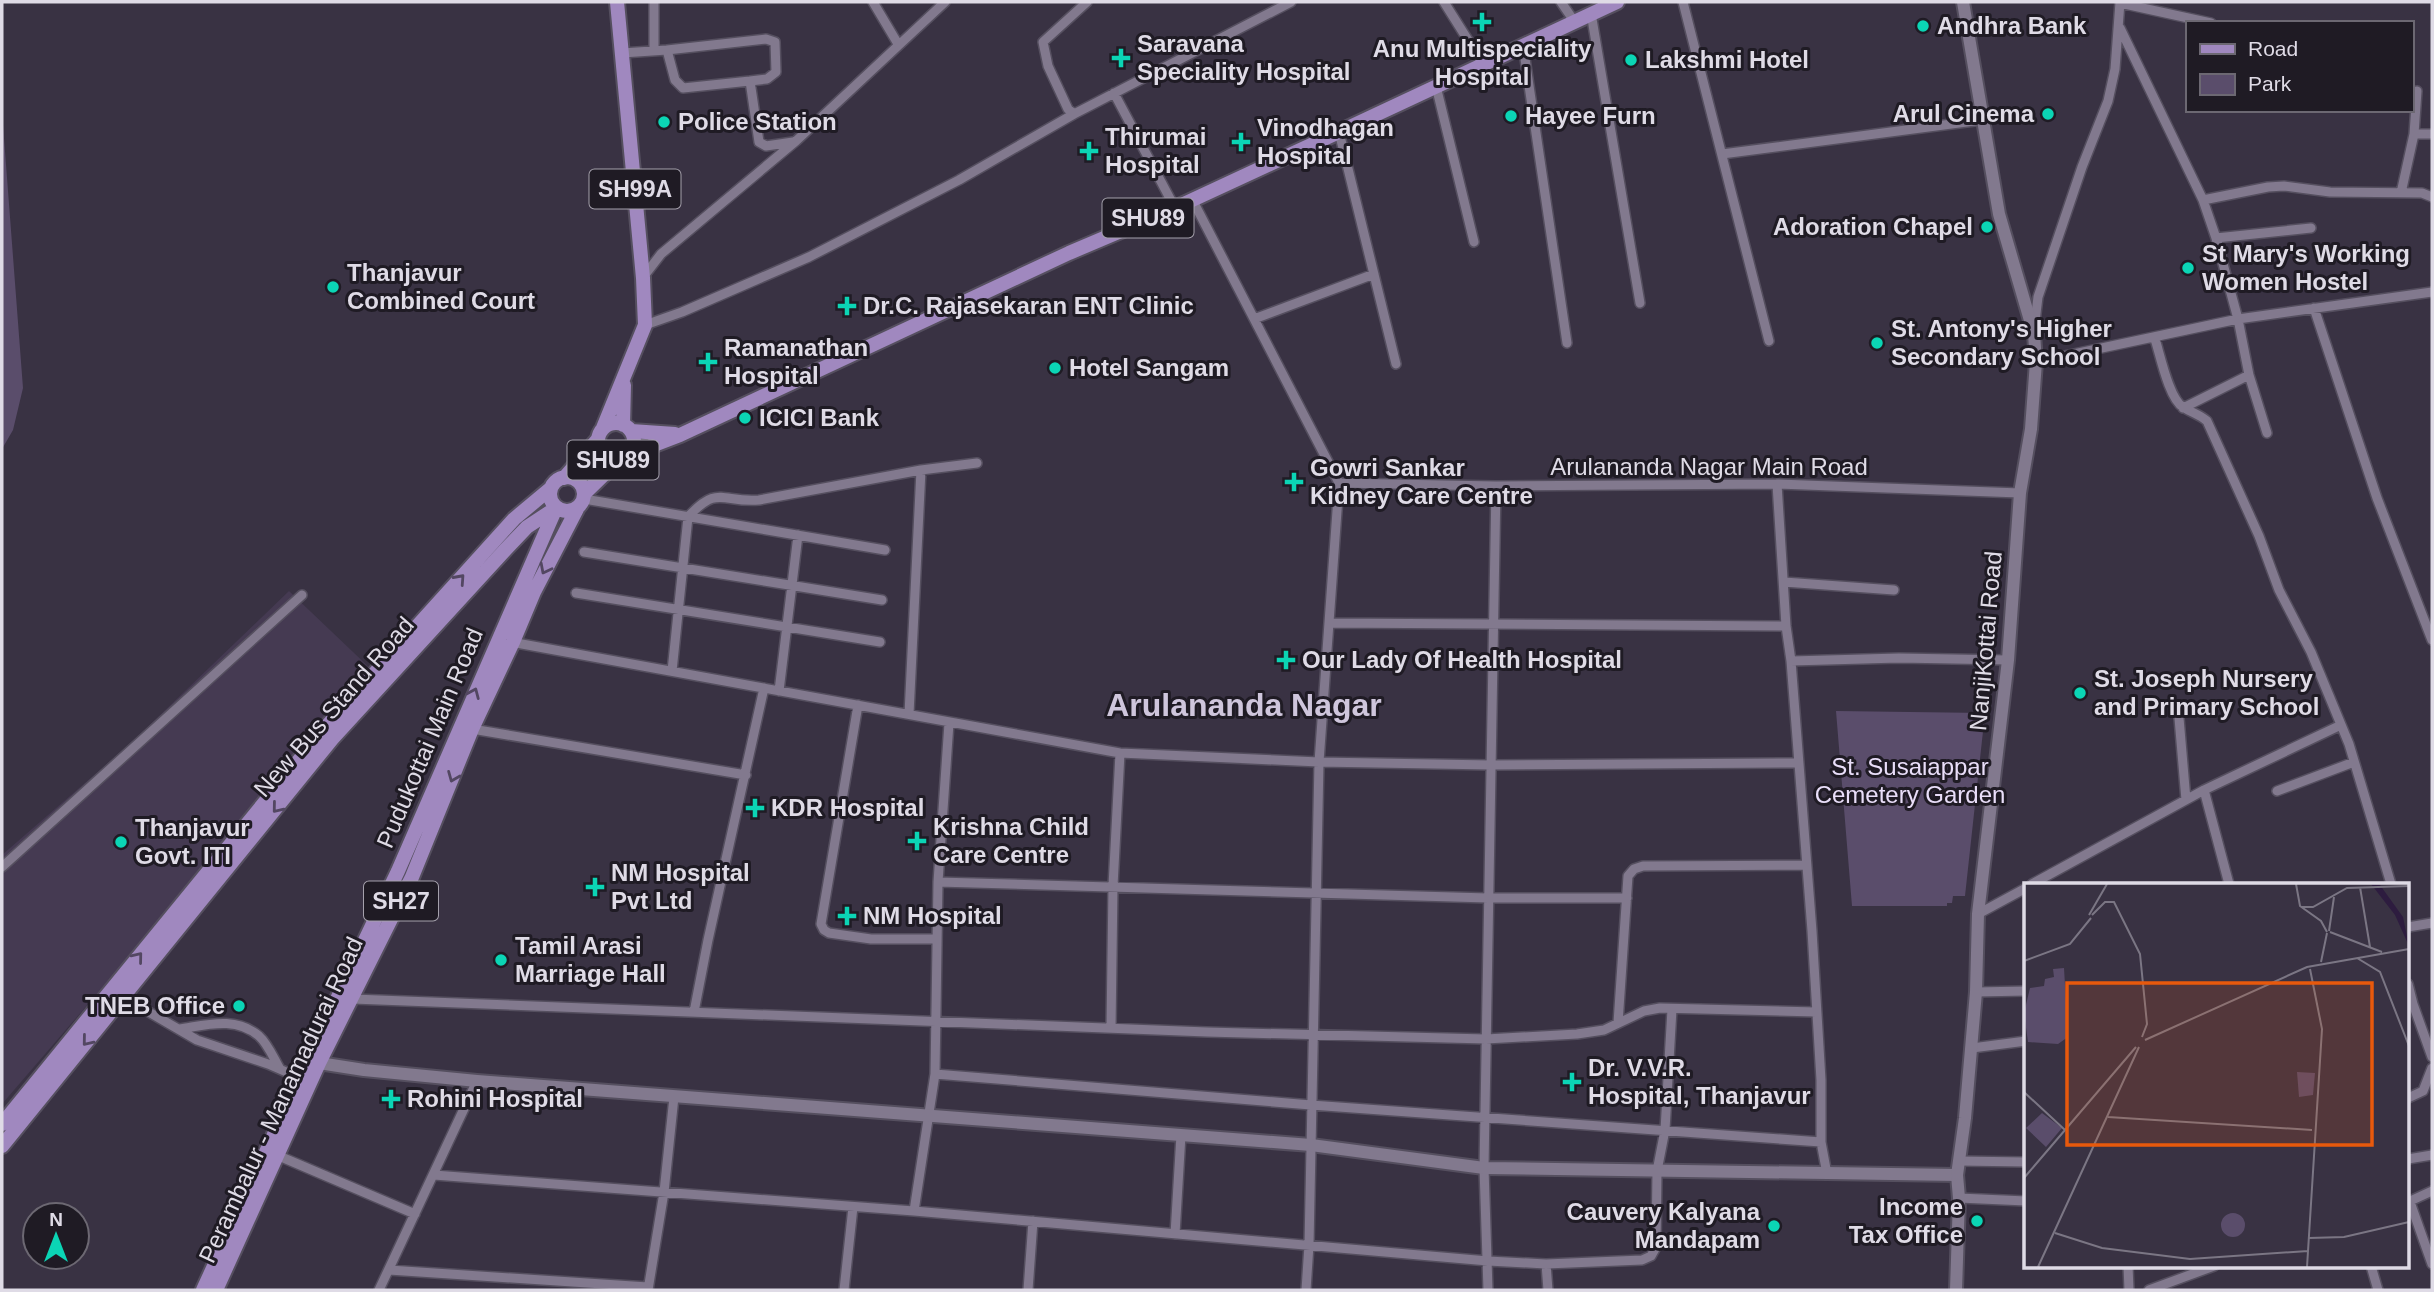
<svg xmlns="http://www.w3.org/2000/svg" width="2434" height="1292" font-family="Arial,sans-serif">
  <rect width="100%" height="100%" fill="#393243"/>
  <path fill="#453a52" d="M289 591 374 672 2 1104V855L131 743Z"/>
  <path fill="#5a4d6b" d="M2 112 23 388 13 430 2 449Z
    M1836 711 1985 713 1965 896H1953L1952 903H1947V906H1852Z"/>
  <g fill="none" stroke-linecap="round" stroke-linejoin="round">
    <g stroke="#554f5f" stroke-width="12">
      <path id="minor" d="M654 2V51
        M873 2 898 44
        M1444 2 1483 64
        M1561 2 1574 21
        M1683 2 1769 341
        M2120 3 2211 23
        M1591 13 1640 303
        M2120 28 2203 200 2216 238 2238 319 2249 375 2267 433
        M1523 45 1567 343
        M667 50 766 39 775 42 776 72 767 79 750 81
        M622 53 667 50 675 80 683 88 750 81 759 142 766 146 793 142
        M1436 86 1474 242
        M1114 93 1175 208
        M1074 114 1068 109 1048 66 1043 42 1087 2
        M1339 132 1396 364
        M2414 134H2432
        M1722 154 1982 120
        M2401 193 2414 134 2417 91
        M1192 199 1339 483 1496 486 1777 484 2020 493
        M2203 200 2268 187 2284 186 2330 192 2422 193 2432 197
        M2216 238 2311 228
        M644 276 661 254 796 141 945 2
        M2314 308 2377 498 2432 640
        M1254 319 1374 274
        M645 325 682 312 809 257 959 180 1074 114 1291 2
        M2034 330 2038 297 2082 167 2108 101 2115 69 2120 2
        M2155 339C2160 354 2169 399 2183 407 2192 413 2199 414 2207 421L2259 536 2279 590 2311 652 2349 744 2391 884
        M2036 362 2238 319 2432 292
        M2183 408 2249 375
        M1777 484 1786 626 1791 661 1812 931 1821 1080V1142L1827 1174
        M584 499 885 550
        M584 552 882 600
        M1784 582 1894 590
        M576 593 880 642
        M1329 623 1786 626
        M511 642 1120 753 1319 762 1491 765 1797 763
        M1791 661 1899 658 2008 660
        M672 671 688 517C718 484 722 503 759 500L921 470 977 463
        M779 691 798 535
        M858 705 821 924 824 930 829 933 871 939H937
        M909 714 921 470
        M2179 718 2186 800
        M472 729 746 775
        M2204 790 2229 884
        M2277 791 2354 762
        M2 867 302 595
        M938 882 1488 898H1627
        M2032 884 2204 790 2341 725
        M1978 914 2026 888
        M2408 927 2432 923
        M2408 984 2413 1004 2432 1057
        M1976 992 2026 991
        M123 997 197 1040 268 1064 300 1078
        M353 999 1207 1032 1486 1039 1577 1034 1604 1030 1644 1011 1660 1008 1816 1012
        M694 1012 708 940 764 688
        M1618 1023 1628 876 1634 869 1643 866 1806 865
        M1111 1028 1113 886 1120 753
        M179 1029C207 1025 235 1016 259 1036 268 1044 274 1059 280 1069
        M1972 1048 2026 1041
        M935 1074 1311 1105 1821 1142
        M2408 1098 2423 1091 2432 1068
        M279 1156 415 1214
        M2408 1159 2432 1155
        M1960 1161 2026 1162
        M434 1175 914 1211 1488 1261 1546 1264 1642 1260 1651 1256 1656 1247 1657 1171 1665 1130 1672 1009
        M1959 1198 2026 1201
        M2408 1202 2432 1191
        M2410 1202 2432 1264
        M914 1211 935 1074 938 882 949 723
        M1175 1234 1181 1135
        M1546 1264 1548 1290
        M2128 1266 2129 1290
        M2371 1266 2378 1290
        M389 1270 648 1287
        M379 1290 477 1081
        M648 1290 664 1192 674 1097
        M844 1290 853 1207
        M1028 1290 1033 1221
        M1306 1290 1309 1245 1319 762 1339 483
        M1488 1290 1484 1168 1496 486
        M2149 1290 2214 1266"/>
    </g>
    <g stroke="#554f5f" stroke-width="16">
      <path id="tertiary" d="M312 1060 319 1063 364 1070 477 1081 1311 1145 1484 1168 1957 1175"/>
    </g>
    <g stroke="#554f5f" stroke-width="16">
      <path id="secondary" d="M1956 1290 1959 1198 1957 1175 1965 1118 1976 992 1978 914 2008 660 2020 493 2031 429 2036 362 2034 334 1999 214 1963 2"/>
    </g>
    <g stroke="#554f5f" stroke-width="18">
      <path id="primary" d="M598 441a18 18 0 1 1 36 0a18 18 0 1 1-36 0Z
        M623 425 624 385
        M603 428 645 325 643 278 617 2
        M631 431 675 434
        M628 455 680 435 1069 253 1175 208 1339 132 1617 2
        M550 494a17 17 0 1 1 34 0a17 17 0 1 1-34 0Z
        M564 478 598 439
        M585 493 619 460
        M2 1124 327 726 514 519 551 488
        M2 1146 332 739 506 549 527 527 556 508
        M203 1290 309 1058 398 871 556 508
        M216 1290 319 1063 412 877 472 729 513 642 534 592 577 509"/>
    </g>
    <use href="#minor" stroke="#82798e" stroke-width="9"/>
    <use href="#tertiary" stroke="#82798e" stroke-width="12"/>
    <use href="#secondary" stroke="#82798e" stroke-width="12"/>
    <use href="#primary" stroke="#a088bf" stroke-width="14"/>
  </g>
  <defs><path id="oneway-chevron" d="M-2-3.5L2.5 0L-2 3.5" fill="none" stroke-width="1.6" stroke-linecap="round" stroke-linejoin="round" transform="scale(1.75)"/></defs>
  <g stroke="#534762">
    <use href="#oneway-chevron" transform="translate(545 569) rotate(117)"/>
    <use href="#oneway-chevron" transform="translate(460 579) rotate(-48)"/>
    <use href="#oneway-chevron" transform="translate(474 693) rotate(-67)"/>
    <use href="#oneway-chevron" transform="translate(453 777) rotate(112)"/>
    <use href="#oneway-chevron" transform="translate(277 808) rotate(129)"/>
    <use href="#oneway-chevron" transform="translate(138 957) rotate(-51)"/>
    <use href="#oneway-chevron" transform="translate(87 1041) rotate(129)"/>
  </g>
  <g fill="#0bd5b5" stroke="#1f1b24" stroke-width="2.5">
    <path d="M1478.5 11.5h7v7h7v7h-7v7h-7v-7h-7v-7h7z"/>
    <circle cx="1923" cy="26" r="7"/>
    <path d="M1117.5 47.5h7v7h7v7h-7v7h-7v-7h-7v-7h7z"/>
    <circle cx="1631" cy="60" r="7"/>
    <circle cx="2048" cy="114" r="7"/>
    <circle cx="1511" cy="116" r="7"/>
    <circle cx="664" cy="122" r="7"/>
    <path d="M1237.5 131.5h7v7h7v7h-7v7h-7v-7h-7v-7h7z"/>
    <path d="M1085.5 140.5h7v7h7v7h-7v7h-7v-7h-7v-7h7z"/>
    <circle cx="1987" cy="227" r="7"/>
    <circle cx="2188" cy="268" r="7"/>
    <circle cx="333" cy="287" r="7"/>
    <path d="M843.5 295.5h7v7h7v7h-7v7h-7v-7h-7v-7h7z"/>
    <circle cx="1877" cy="343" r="7"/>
    <path d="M704.5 351.5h7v7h7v7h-7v7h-7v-7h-7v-7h7z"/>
    <circle cx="1055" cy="368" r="7"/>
    <circle cx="745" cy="418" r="7"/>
    <path d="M1290.5 471.5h7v7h7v7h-7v7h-7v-7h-7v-7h7z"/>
    <path d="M1282.5 649.5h7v7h7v7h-7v7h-7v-7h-7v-7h7z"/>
    <circle cx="2080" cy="693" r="7"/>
    <path d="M751.5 797.5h7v7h7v7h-7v7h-7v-7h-7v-7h7z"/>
    <path d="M913.5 830.5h7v7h7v7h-7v7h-7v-7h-7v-7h7z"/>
    <circle cx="121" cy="842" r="7"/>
    <path d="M591.5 876.5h7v7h7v7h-7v7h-7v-7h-7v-7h7z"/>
    <path d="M843.5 905.5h7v7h7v7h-7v7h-7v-7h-7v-7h7z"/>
    <circle cx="501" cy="960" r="7"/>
    <circle cx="239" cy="1006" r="7"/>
    <path d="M1568.5 1071.5h7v7h7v7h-7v7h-7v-7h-7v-7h7z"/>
    <path d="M387.5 1088.5h7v7h7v7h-7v7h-7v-7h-7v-7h7z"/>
    <circle cx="1977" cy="1221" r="7"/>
    <circle cx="1774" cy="1226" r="7"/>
  </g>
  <g text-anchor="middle" stroke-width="6" stroke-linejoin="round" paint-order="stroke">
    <g fill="#1f1b24" stroke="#a5a1ac" stroke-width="2">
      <rect x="589.5" y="169.5" width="91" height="39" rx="5"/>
      <rect x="1102.5" y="198.5" width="91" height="39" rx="5"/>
      <rect x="567.5" y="440.5" width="91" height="39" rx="5"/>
      <rect x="364" y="881.5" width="74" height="39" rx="5"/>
    </g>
    <g font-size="23" font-weight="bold" fill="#dfdbe6">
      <text x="635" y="197">SH99A</text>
      <text x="1148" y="226">SHU89</text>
      <text x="613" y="468">SHU89</text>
      <text x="401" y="909">SH27</text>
    </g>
    <g font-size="24" font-weight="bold" fill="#dfdbe6" stroke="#1f1b24" text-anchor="start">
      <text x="1937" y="34">Andhra Bank</text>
      <text x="1137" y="52">Saravana<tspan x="1137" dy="28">Speciality Hospital</tspan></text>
      <text x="1482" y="57" text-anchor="middle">Anu Multispeciality<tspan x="1482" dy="28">Hospital</tspan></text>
      <text x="1645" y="68">Lakshmi Hotel</text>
      <text x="2034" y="122" text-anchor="end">Arul Cinema</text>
      <text x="1525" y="124">Hayee Furn</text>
      <text x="678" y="130">Police Station</text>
      <text x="1257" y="136">Vinodhagan<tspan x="1257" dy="28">Hospital</tspan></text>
      <text x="1105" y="145">Thirumai<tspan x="1105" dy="28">Hospital</tspan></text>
      <text x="1973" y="235" text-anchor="end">Adoration Chapel</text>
      <text x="2202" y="262">St Mary's Working<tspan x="2202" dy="28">Women Hostel</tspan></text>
      <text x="347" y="281">Thanjavur<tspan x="347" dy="28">Combined Court</tspan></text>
      <text x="863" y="314">Dr.C. Rajasekaran ENT Clinic</text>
      <text x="1891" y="337">St. Antony's Higher<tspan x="1891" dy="28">Secondary School</tspan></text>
      <text x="724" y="356">Ramanathan<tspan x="724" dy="28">Hospital</tspan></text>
      <text x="1069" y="376">Hotel Sangam</text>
      <text x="759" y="426">ICICI Bank</text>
      <text x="1310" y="476">Gowri Sankar<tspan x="1310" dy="28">Kidney Care Centre</tspan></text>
      <text x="1302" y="668">Our Lady Of Health Hospital</text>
      <text x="2094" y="687">St. Joseph Nursery<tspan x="2094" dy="28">and Primary School</tspan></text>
      <text x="771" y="816">KDR Hospital</text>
      <text x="933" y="835">Krishna Child<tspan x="933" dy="28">Care Centre</tspan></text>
      <text x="135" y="836">Thanjavur<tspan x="135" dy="28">Govt. ITI</tspan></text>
      <text x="611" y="881">NM Hospital<tspan x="611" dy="28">Pvt Ltd</tspan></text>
      <text x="863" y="924">NM Hospital</text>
      <text x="515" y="954">Tamil Arasi<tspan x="515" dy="28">Marriage Hall</tspan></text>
      <text x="225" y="1014" text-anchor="end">TNEB Office</text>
      <text x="1588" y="1076">Dr. V.V.R.<tspan x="1588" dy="28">Hospital, Thanjavur</tspan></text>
      <text x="407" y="1107">Rohini Hospital</text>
      <text x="1963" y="1215" text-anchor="end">Income<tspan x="1963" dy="28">Tax Office</tspan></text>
      <text x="1760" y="1220" text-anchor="end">Cauvery Kalyana<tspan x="1760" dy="28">Mandapam</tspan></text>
    </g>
    <g font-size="24" fill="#dfdbe6" stroke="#1f1b24">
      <text x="1709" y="475">Arulananda Nagar Main Road</text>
      <text transform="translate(1986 641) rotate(-85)" y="8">NanjiKottai Road</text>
      <text transform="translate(334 707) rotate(-49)" y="8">New Bus Stand Road</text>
      <text transform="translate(430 738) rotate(-67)" y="8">Pudukottai Main Road</text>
      <text transform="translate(281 1100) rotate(-65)" y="8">Perambalur - Manamadurai Road</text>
    </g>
    <g font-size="24" fill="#e9def9" stroke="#1f1b24">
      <text x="1910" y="775">St. Susaiappar<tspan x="1910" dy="28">Cemetery Garden</tspan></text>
    </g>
    <g font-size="32" font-weight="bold" fill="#cfc6dc" stroke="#1f1b24">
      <text x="1244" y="716">Arulananda Nagar</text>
    </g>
  </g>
  <g transform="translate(2024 883)">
    <rect width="385" height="385" fill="#393243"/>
    <path d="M40 85 44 154 34 161 4 159 0 130 6 105 20 103 21 96 30 94 29 86ZM273 189 291 190 289 212 275 214ZM18 230 38 245 22 264 2 245ZM197 342a12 12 0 1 1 24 0a12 12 0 1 1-24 0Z" fill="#5a4d6b"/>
    <path d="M347 1 356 2 379 34 385 63 371 32Z" fill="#2d1c3f"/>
    <path fill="none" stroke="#7b7684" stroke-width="2" d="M272 1 276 23 297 38 303 49M336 4 346 64M277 24H289L323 5 385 3M65 32 83 1M68 32 81 19H90L116 71 123 141 118 154M305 48 310 14M306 49 358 69M333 75 356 89 385 163M0 78 46 61 67 35M297 79 303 50M121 157 283 84 385 66M0 209 41 247M84 234 288 247M0 295 112 164M31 350 78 365 166 376 284 368M285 355 320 354 385 339M14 384 115 164M283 384 298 146 286 86"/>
    <path fill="#e8590c" fill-opacity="0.15" stroke="#e8590c" stroke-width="3.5" d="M43 100H348V262H43Z"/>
    <rect width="385" height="385" fill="none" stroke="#dfdbe6" stroke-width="3.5"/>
  </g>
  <rect width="2434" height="1292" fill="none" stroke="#dfdbe6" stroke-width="7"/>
  <rect x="2186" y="21" width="228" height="91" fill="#1f1b24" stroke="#6c6872" stroke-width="2"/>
  <rect x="2200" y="44" width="35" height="10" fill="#a088bf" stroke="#6c6872" stroke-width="2"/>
  <text x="2248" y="56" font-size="21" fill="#dfdbe6">Road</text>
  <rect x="2200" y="74" width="35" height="21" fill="#5a4d6b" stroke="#6c6872" stroke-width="2"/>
  <text x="2248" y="91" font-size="21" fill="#dfdbe6">Park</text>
  <g transform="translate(56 1236)"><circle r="33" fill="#1f1b24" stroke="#6c6872" stroke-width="2"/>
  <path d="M0-5L12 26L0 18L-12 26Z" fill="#0bd5b5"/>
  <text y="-10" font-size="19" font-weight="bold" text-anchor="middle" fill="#dfdbe6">N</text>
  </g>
</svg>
